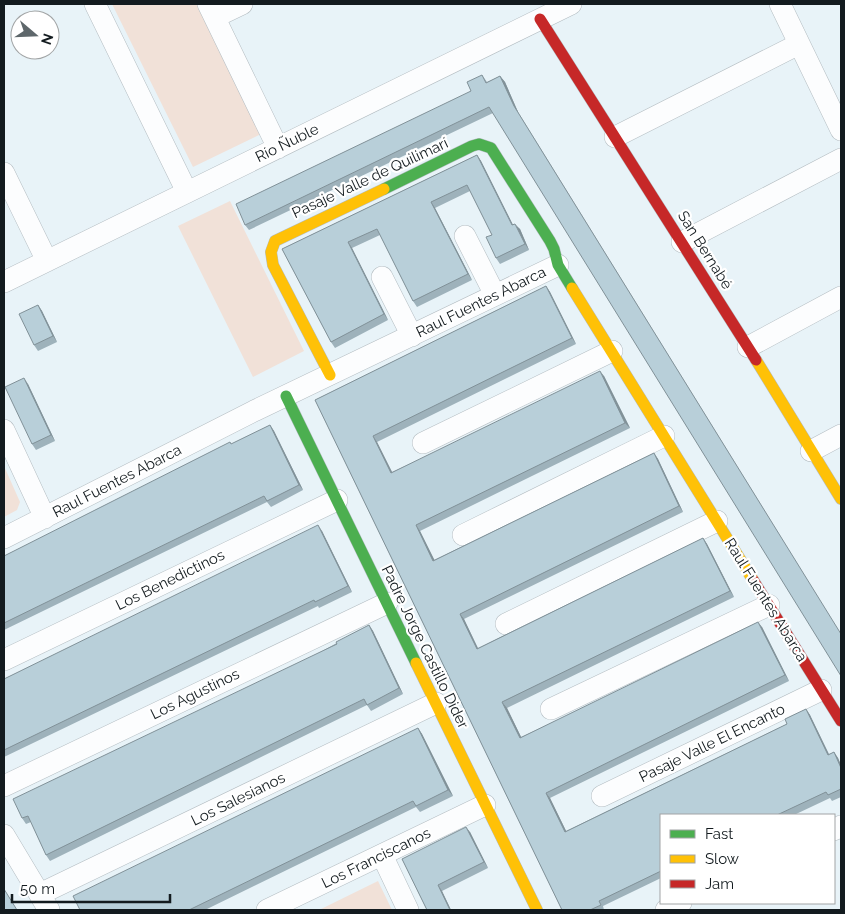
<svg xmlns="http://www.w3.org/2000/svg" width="845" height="914" font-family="Raleway,sans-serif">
  <rect width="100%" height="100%" fill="#e8f3f8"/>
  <path fill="#f1e1d8" d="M112 4H198L261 134 193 167Z
    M230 201 304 351 253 377 178 226Z
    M4 466 20 502 17 510 4 517Z
    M378 881 392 910H319Z"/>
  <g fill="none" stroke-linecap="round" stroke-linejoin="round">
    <g stroke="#b4bdc2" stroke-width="22">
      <path id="street" d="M95 4 187 192
        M208 4 278 148
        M780 4 841 130
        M215 17 242 4
        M615 137 799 44
        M4 173 47 261
        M465 236 495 295
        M682 242 841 159
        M382 277 412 336
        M4 282 571 4
        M748 347 841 297
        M4 430 45 518
        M423 443 612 351
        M811 451 841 435
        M463 535 664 436
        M4 538 254 411 558 265
        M506 624 717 521
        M4 660 337 500
        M551 709 769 605
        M4 786 387 603
        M602 796 821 690
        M834 830 841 826
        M4 835 49 910
        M382 855 408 910
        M40 894 436 703
        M267 910 485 805
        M666 910 681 903"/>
    </g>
    <g stroke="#b4bdc2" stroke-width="12">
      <path id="fast" d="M384 189 472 146 479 144 491 148 550 241 554 249 558 265 572 288
        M286 396 416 663"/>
    </g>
    <g stroke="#b4bdc2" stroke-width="12">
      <path id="slow" d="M572 288 753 580
        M756 360 841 499
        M330 375 273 265 271 252 275 241 384 189
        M416 663 537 910"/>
    </g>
    <g stroke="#b4bdc2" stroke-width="12">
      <path id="jam" d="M540 19 756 360
        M753 580 841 721"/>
    </g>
    <use href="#street" stroke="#fcfdfe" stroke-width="21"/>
    <use href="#fast" stroke="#4caf50" stroke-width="11"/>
    <use href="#slow" stroke="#ffc107" stroke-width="11"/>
    <use href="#jam" stroke="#c62828" stroke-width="11"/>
  </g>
  <path fill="#9eb2bb" d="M482 75 487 82 500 76 505 82 518 112 493 113 249 230 245 225 471 91Z
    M477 155 481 161 513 225 520 229 529 250 500 264 496 258 492 235 470 191 435 208 472 280 417 307 413 301 380 235 352 248 388 320 335 348 331 342 282 249Z
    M546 286 550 292 576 344 377 442 392 472 604 376 630 428 420 531 434 560 654 453 658 459 683 512 464 619 478 648 703 538 707 544 734 597 507 708 521 737 762 627 789 681 550 798 566 831 787 724 806 709 810 715 829 754 834 752 838 758 841 765V797L832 801 830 798 794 815H661V878L603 906 604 910H562L315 400Z
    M38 305 42 311 57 342 38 351 34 345Z
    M28 384 55 441 36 450 32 444Z
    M270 425 274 431 303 490 271 507 267 502 4 630V556Z
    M322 531 352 592 319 608 318 606 4 757V679Z
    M369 625 373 631 403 694 371 711 367 705 50 861 46 855 31 822 26 824 22 818Z
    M418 728 422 734 453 796 420 812 416 807 205 910H80Z
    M470 832 488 868 442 891 451 910H427L402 859Z"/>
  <path fill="#819198" d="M500 76 505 82 518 112 841 634 514 106Z
    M477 155 481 161 516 231 512 225Z
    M431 202 435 208 472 280 468 274Z
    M515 224 520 229 529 250 525 244Z
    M348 242 352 248 388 320 384 314Z
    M546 286 550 292 576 344 572 338Z
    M38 305 42 311 57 342 53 336Z
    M600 371 604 376 630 428 625 423Z
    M24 378 28 384 55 441 51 435Z
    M270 425 274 431 303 490 299 485Z
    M373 436 377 442 395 478 391 473Z
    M654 453 658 459 683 512 679 506Z
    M318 525 322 531 352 592 348 586Z
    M416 525 420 531 438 567 433 561Z
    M703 538 707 544 734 597 730 591Z
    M460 614 464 619 481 655 477 649Z
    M758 622 762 627 789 681 785 675Z
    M369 625 373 631 403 694 399 688Z
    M502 702 507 708 524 743 520 738Z
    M806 709 810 715 832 761 828 755Z
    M418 728 422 734 453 796 448 790Z
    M834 752 838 758 841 765V768Z
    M546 793 550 798 569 837 565 832Z
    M466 827 470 832 488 868 484 862Z
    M438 885 442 891 451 910H450Z"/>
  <path fill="#b8cfd9" stroke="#819198" d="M482 75 486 83 500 76 514 106 841 634V676L489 107 245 225 236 204 471 91 467 82Z
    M477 155 512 225 515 224 525 244 496 258 486 237 492 235 467 185 431 202 468 274 413 301 377 229 348 242 384 314 331 342 282 249Z
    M546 286 572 338 373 436 391 473 600 371 625 423 416 525 433 561 654 453 679 506 460 614 477 649 703 538 730 591 502 702 520 738 758 622 785 675 546 793 565 832 787 724 785 719 806 709 828 755 834 752 841 768V789L828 795 826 792 777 815H661V871L599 901 601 905 590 910H562L315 400Z
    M38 305 53 336 34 345 19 314Z
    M24 378 51 435 32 444 5 387Z
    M270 425 299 485 267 501 264 496 4 623V556L230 442 231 444Z
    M318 525 348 586 315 602 314 600 4 750V679Z
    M369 625 399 688 367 705 364 699 46 855 28 816 22 818 13 799 337 644 336 642Z
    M418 728 448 790 416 806 413 801 189 910H80L73 896Z
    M466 827 484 862 438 885 450 910H427L402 859Z
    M4 889 17 910H4Z"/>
  <g text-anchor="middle" stroke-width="4.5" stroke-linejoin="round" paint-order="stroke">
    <g font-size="15" fill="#131b1f" stroke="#fff">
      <text transform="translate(287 143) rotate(-26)" y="5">Río Ñuble</text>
      <text transform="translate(370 178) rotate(-25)" y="5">Pasaje Valle de Quilimarí</text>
      <text transform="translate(705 250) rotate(58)" y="5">San Bernabé</text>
      <text transform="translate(481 302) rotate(-26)" y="5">Raul Fuentes Abarca</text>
      <text transform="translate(117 481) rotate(-27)" y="5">Raul Fuentes Abarca</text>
      <text transform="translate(170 580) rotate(-26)" y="5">Los Benedictinos</text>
      <text transform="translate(766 600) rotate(58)" y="5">Raul Fuentes Abarca</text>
      <text transform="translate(425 647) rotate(64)" y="5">Padre Jorge Castillo Dider</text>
      <text transform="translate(195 694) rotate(-26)" y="5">Los Agustinos</text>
      <text transform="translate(712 743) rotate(-26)" y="5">Pasaje Valle El Encanto</text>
      <text transform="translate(238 799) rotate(-26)" y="5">Los Salesianos</text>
      <text transform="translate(376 858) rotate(-26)" y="5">Los Franciscanos</text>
    </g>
  </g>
  <rect width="845" height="914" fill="none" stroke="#131b1f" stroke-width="10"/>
  <rect x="660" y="814" width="175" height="90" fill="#ffffff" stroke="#a1a4a5"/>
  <rect x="670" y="830" width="25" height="8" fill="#4caf50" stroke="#a1a4a5"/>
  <text x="705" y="839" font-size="15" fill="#131b1f">Fast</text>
  <rect x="670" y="855" width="25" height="8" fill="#ffc107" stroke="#a1a4a5"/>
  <text x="705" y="864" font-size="15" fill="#131b1f">Slow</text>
  <rect x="670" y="880" width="25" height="8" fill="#c62828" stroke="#a1a4a5"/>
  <text x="705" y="889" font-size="15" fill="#131b1f">Jam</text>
  <g transform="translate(35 35) rotate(109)"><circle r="24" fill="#ffffff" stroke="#a1a4a5"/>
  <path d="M0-4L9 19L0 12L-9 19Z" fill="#5e676b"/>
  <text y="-8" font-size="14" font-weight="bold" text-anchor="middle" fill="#131b1f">N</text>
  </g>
  <path d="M12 894v8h158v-8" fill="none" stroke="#131b1f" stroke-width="2.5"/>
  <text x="20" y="894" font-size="15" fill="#131b1f" stroke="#ffffff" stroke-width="4" paint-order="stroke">50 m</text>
</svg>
